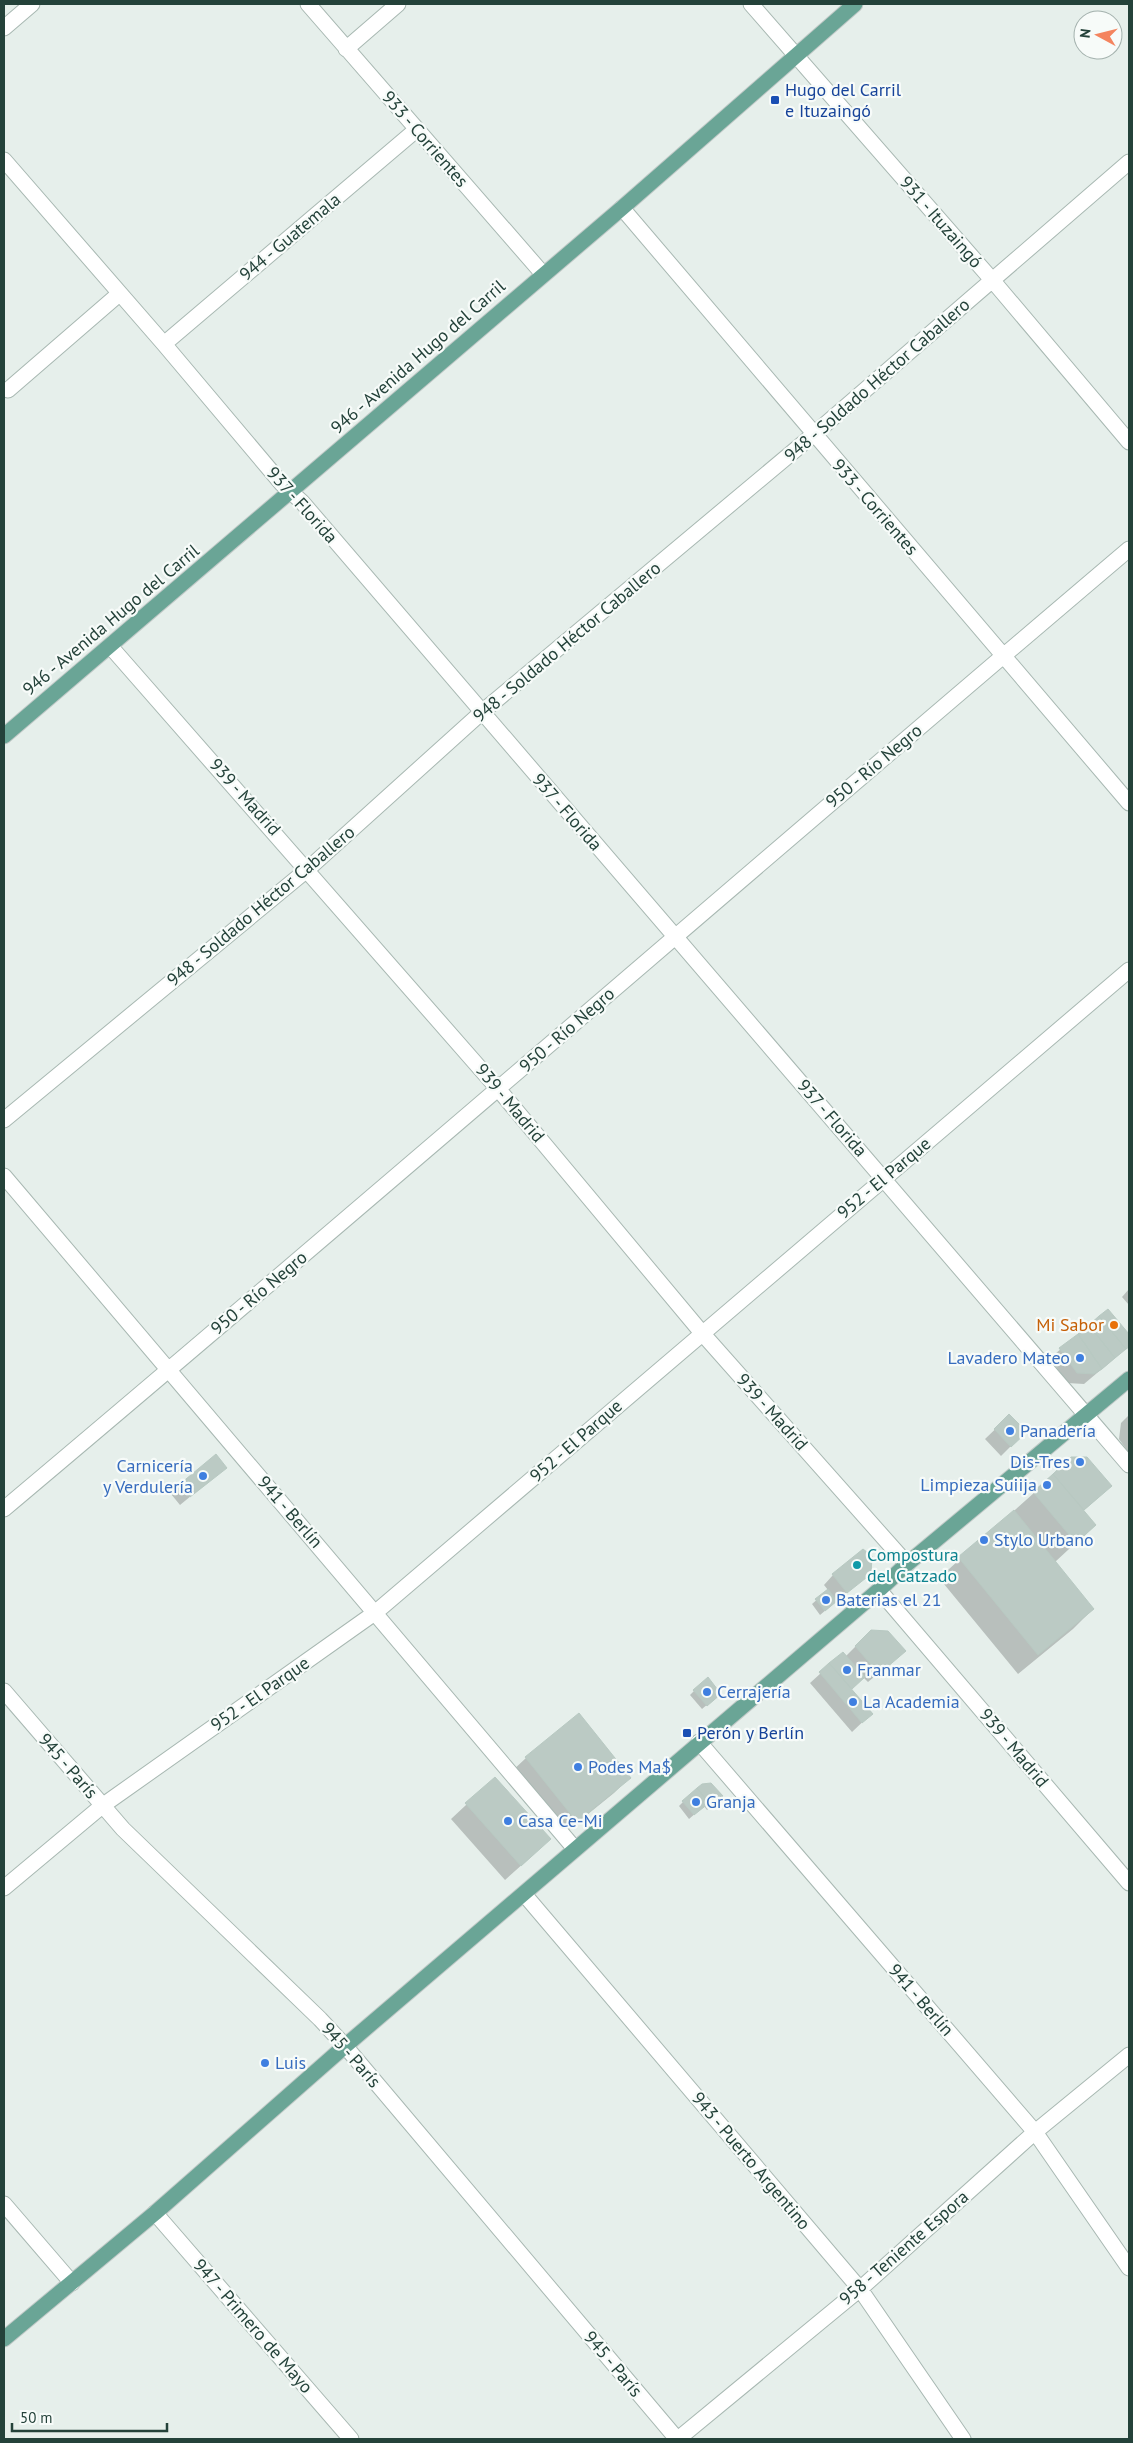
<svg xmlns="http://www.w3.org/2000/svg" width="1133" height="2443" font-family="'PT Sans',sans-serif">
  <rect width="100%" height="100%" fill="#e6efeb"/>
  <path fill="#0003" d="M1129 1289V1305L1122 1297Z
    M1108 1310 1129 1336V1346L1084 1384 1067 1383 1050 1358Z
    M1129 1415V1453L1119 1439 1121 1423Z
    M1009 1416 1025 1432 1001 1456 985 1439Z
    M225 1468 180 1505 171 1494 181 1484Z
    M1054 1475 1101 1495 1083 1511 1095 1525 1055 1562 1093 1609 1073 1629 1018 1674 939 1578Z
    M869 1574 820 1615 812 1604 828 1590 824 1585 833 1575Z
    M871 1631 894 1660 868 1682 863 1677 850 1689 871 1714 852 1732 810 1683 843 1653 846 1656Z
    M694 1691 715 1698 702 1709 690 1695Z
    M526 1758 629 1778 614 1793 561 1836 511 1772Z
    M495 1778 534 1854 505 1880 451 1819Z
    M721 1796 707 1810 704 1806 689 1819 679 1806 683 1802Z"/>
  <path fill="#bbcac4" stroke="#b8c9c2" d="M1108 1309 1129 1334V1347L1126 1349 1099 1316Z
    M1099 1316 1126 1349 1115 1358 1089 1325Z
    M1089 1325 1115 1358 1102 1369 1078 1334Z
    M1078 1334 1102 1369 1094 1374 1077 1373 1059 1348Z
    M1009 1414 1027 1432 1011 1447 994 1429Z
    M216 1454 227 1468 190 1497 180 1484Z
    M1071 1457H1087L1112 1486 1084 1510 1053 1474Z
    M1053 1474 1096 1525 1076 1543 1033 1492Z
    M1014 1510 1094 1609 1038 1655 958 1557Z
    M863 1549 872 1556 871 1574 847 1593 832 1574Z
    M828 1589 837 1601 825 1611 815 1599Z
    M871 1630 888 1631 906 1651 879 1674 855 1646Z
    M843 1652 865 1677 852 1689 829 1663Z
    M829 1663 873 1714 862 1723 819 1672Z
    M708 1677 721 1694 707 1706 693 1690Z
    M579 1713 631 1778 577 1822 525 1757Z
    M495 1777 551 1839 521 1866 465 1803Z
    M711 1783 723 1796 712 1807 697 1788 702 1784Z
    M697 1788 709 1803 694 1815 682 1801Z"/>
  <g fill="none" stroke-linecap="round" stroke-linejoin="round">
    <g stroke="#a8b8b2" stroke-width="17">
      <path id="minor" d="M308 4 543 274
        M751 4 993 281 1129 442
        M4 28 32 4
        M346 49 398 4
        M4 160 164 344 282 484 302 502 1129 1465
        M622 208 1129 803
        M164 344 416 130
        M8 390 119 294
        M110 646 499 1090 702 1333 907 1564
        M4 1120 308 869 482 712 813 435 1129 162
        M4 1176 575 1849
        M4 1509C381 1192 753 868 1129 549
        M879 1590 1129 1883
        M4 1691 123 1829 320 2019 345 2046 677 2439
        M699 1742 1035 2132 1129 2268
        M4 1888 102 1806 376 1612 1129 970
        M524 1894 860 2289 963 2439
        M4 2204 72 2283
        M155 2213 351 2439
        M678 2439 860 2289 1035 2132 1129 2055"/>
    </g>
    <g stroke="#c2cac8" stroke-width="17">
      <path id="major" d="M4 736 622 208 855 4
        M4 2339 155 2213 345 2046 879 1590 907 1564 1129 1379"/>
    </g>
    <use href="#minor" stroke="#fff" stroke-width="15"/>
    <use href="#major" stroke="#6aa596" stroke-width="15"/>
  </g>
  <g fill="#1a4fb4" stroke="#f7fbf9" stroke-width="2">
    <rect x="770" y="95" width="10" height="10" rx="2.5"/>
    <rect x="682" y="1728" width="10" height="10" rx="2.5"/>
  </g>
  <circle fill="#e8710a" stroke="#f7fbf9" stroke-width="2" cx="1114" cy="1325" r="5"/>
  <g fill="#3f7fe0" stroke="#f7fbf9" stroke-width="2">
    <circle cx="1080" cy="1358" r="5"/>
    <circle cx="1010" cy="1431" r="5"/>
    <circle cx="1080" cy="1462" r="5"/>
    <circle cx="203" cy="1476" r="5"/>
    <circle cx="1047" cy="1485" r="5"/>
    <circle cx="984" cy="1540" r="5"/>
    <circle cx="826" cy="1600" r="5"/>
    <circle cx="847" cy="1670" r="5"/>
    <circle cx="707" cy="1692" r="5"/>
    <circle cx="853" cy="1702" r="5"/>
    <circle cx="578" cy="1767" r="5"/>
    <circle cx="696" cy="1802" r="5"/>
    <circle cx="508" cy="1821" r="5"/>
    <circle cx="265" cy="2063" r="5"/>
  </g>
  <circle fill="#0f9aa8" stroke="#f7fbf9" stroke-width="2" cx="857" cy="1565" r="5"/>
  <g text-anchor="middle" stroke-width="4.5" stroke-linejoin="round" paint-order="stroke">
    <g font-size="18" fill="#164399" stroke="#f7fbf9" text-anchor="start">
      <text x="785" y="96">Hugo del Carril<tspan x="785" dy="21">e Ituzaingó</tspan></text>
      <text x="697" y="1739">Perón y Berlín</text>
    </g>
    <g font-size="18" fill="#24423a" stroke="#f7fbf9">
      <text transform="translate(425 139) rotate(49)" y="6">933 - Corrientes</text>
      <text transform="translate(941 222) rotate(49)" y="6">931 - Ituzaingó</text>
      <text transform="translate(290 237) rotate(-40)" y="6">944 - Guatemala</text>
      <text transform="translate(418 357) rotate(-41)" y="6">946 - Avenida Hugo del Carril</text>
      <text transform="translate(877 380) rotate(-41)" y="6">948 - Soldado Héctor Caballero</text>
      <text transform="translate(302 505) rotate(48)" y="6">937 - Florida</text>
      <text transform="translate(875 507) rotate(49)" y="6">933 - Corrientes</text>
      <text transform="translate(111 620) rotate(-40)" y="6">946 - Avenida Hugo del Carril</text>
      <text transform="translate(567 642) rotate(-40)" y="6">948 - Soldado Héctor Caballero</text>
      <text transform="translate(874 766) rotate(-40)" y="6">950 - Río Negro</text>
      <text transform="translate(245 797) rotate(48)" y="6">939 - Madrid</text>
      <text transform="translate(567 812) rotate(49)" y="6">937 - Florida</text>
      <text transform="translate(261 906) rotate(-40)" y="6">948 - Soldado Héctor Caballero</text>
      <text transform="translate(567 1030) rotate(-41)" y="6">950 - Río Negro</text>
      <text transform="translate(510 1103) rotate(50)" y="6">939 - Madrid</text>
      <text transform="translate(832 1118) rotate(49)" y="6">937 - Florida</text>
      <text transform="translate(884 1178) rotate(-40)" y="6">952 - El Parque</text>
      <text transform="translate(259 1293) rotate(-40)" y="6">950 - Río Negro</text>
      <text transform="translate(772 1412) rotate(48)" y="6">939 - Madrid</text>
      <text transform="translate(576 1441) rotate(-41)" y="6">952 - El Parque</text>
      <text transform="translate(290 1512) rotate(49)" y="6">941 - Berlín</text>
      <text transform="translate(260 1694) rotate(-35)" y="6">952 - El Parque</text>
      <text transform="translate(1014 1748) rotate(50)" y="6">939 - Madrid</text>
      <text transform="translate(68 1766) rotate(49)" y="6">945 - París</text>
      <text transform="translate(921 2000) rotate(49)" y="6">941 - Berlín</text>
      <text transform="translate(351 2055) rotate(49)" y="6">945 - París</text>
      <text transform="translate(751 2161) rotate(50)" y="6">943 - Puerto Argentino</text>
      <text transform="translate(904 2248) rotate(-41)" y="6">958 - Teniente Espora</text>
      <text transform="translate(253 2326) rotate(49)" y="6">947 - Primero de Mayo</text>
      <text transform="translate(613 2364) rotate(50)" y="6">945 - París</text>
    </g>
    <g font-size="18" fill="#c56008" stroke="#f7fbf9" text-anchor="end">
      <text x="1104" y="1331">Mi Sabor</text>
    </g>
    <g font-size="18" fill="#366cbe" stroke="#f7fbf9" text-anchor="start">
      <text x="1070" y="1364" text-anchor="end">Lavadero Mateo</text>
      <text x="1020" y="1437">Panadería</text>
      <text x="1070" y="1468" text-anchor="end">Dis-Tres</text>
      <text x="193" y="1472" text-anchor="end">Carnicería<tspan x="193" dy="21">y Verdulería</tspan></text>
      <text x="1037" y="1491" text-anchor="end">Limpieza Suiija</text>
      <text x="994" y="1546">Stylo Urbano</text>
      <text x="836" y="1606">Baterias el 21</text>
      <text x="857" y="1676">Franmar</text>
      <text x="717" y="1698">Cerrajería</text>
      <text x="863" y="1708">La Academia</text>
      <text x="588" y="1773">Podes Ma$</text>
      <text x="706" y="1808">Granja</text>
      <text x="518" y="1827">Casa Ce-Mi</text>
      <text x="275" y="2069">Luis</text>
    </g>
    <g font-size="18" fill="#0d838f" stroke="#f7fbf9" text-anchor="start">
      <text x="867" y="1561">Compostura<tspan x="867" dy="21">del Catzado</tspan></text>
    </g>
  </g>
  <rect width="1133" height="2443" fill="none" stroke="#24423a" stroke-width="10"/>
  <g transform="translate(1098 35) rotate(277)"><circle r="24" fill="#f7fbf9" stroke="#a3b1ad"/>
  <path d="M0-4L9 19L0 12L-9 19Z" fill="#f4845f"/>
  <text y="-8" font-size="14" font-weight="bold" text-anchor="middle" fill="#24423a">N</text>
  </g>
  <path d="M12 2423v8h155v-8" fill="none" stroke="#24423a" stroke-width="2.5"/>
  <text x="20" y="2423" font-size="15" fill="#24423a" stroke="#f7fbf9" stroke-width="4" paint-order="stroke">50 m</text>
</svg>
